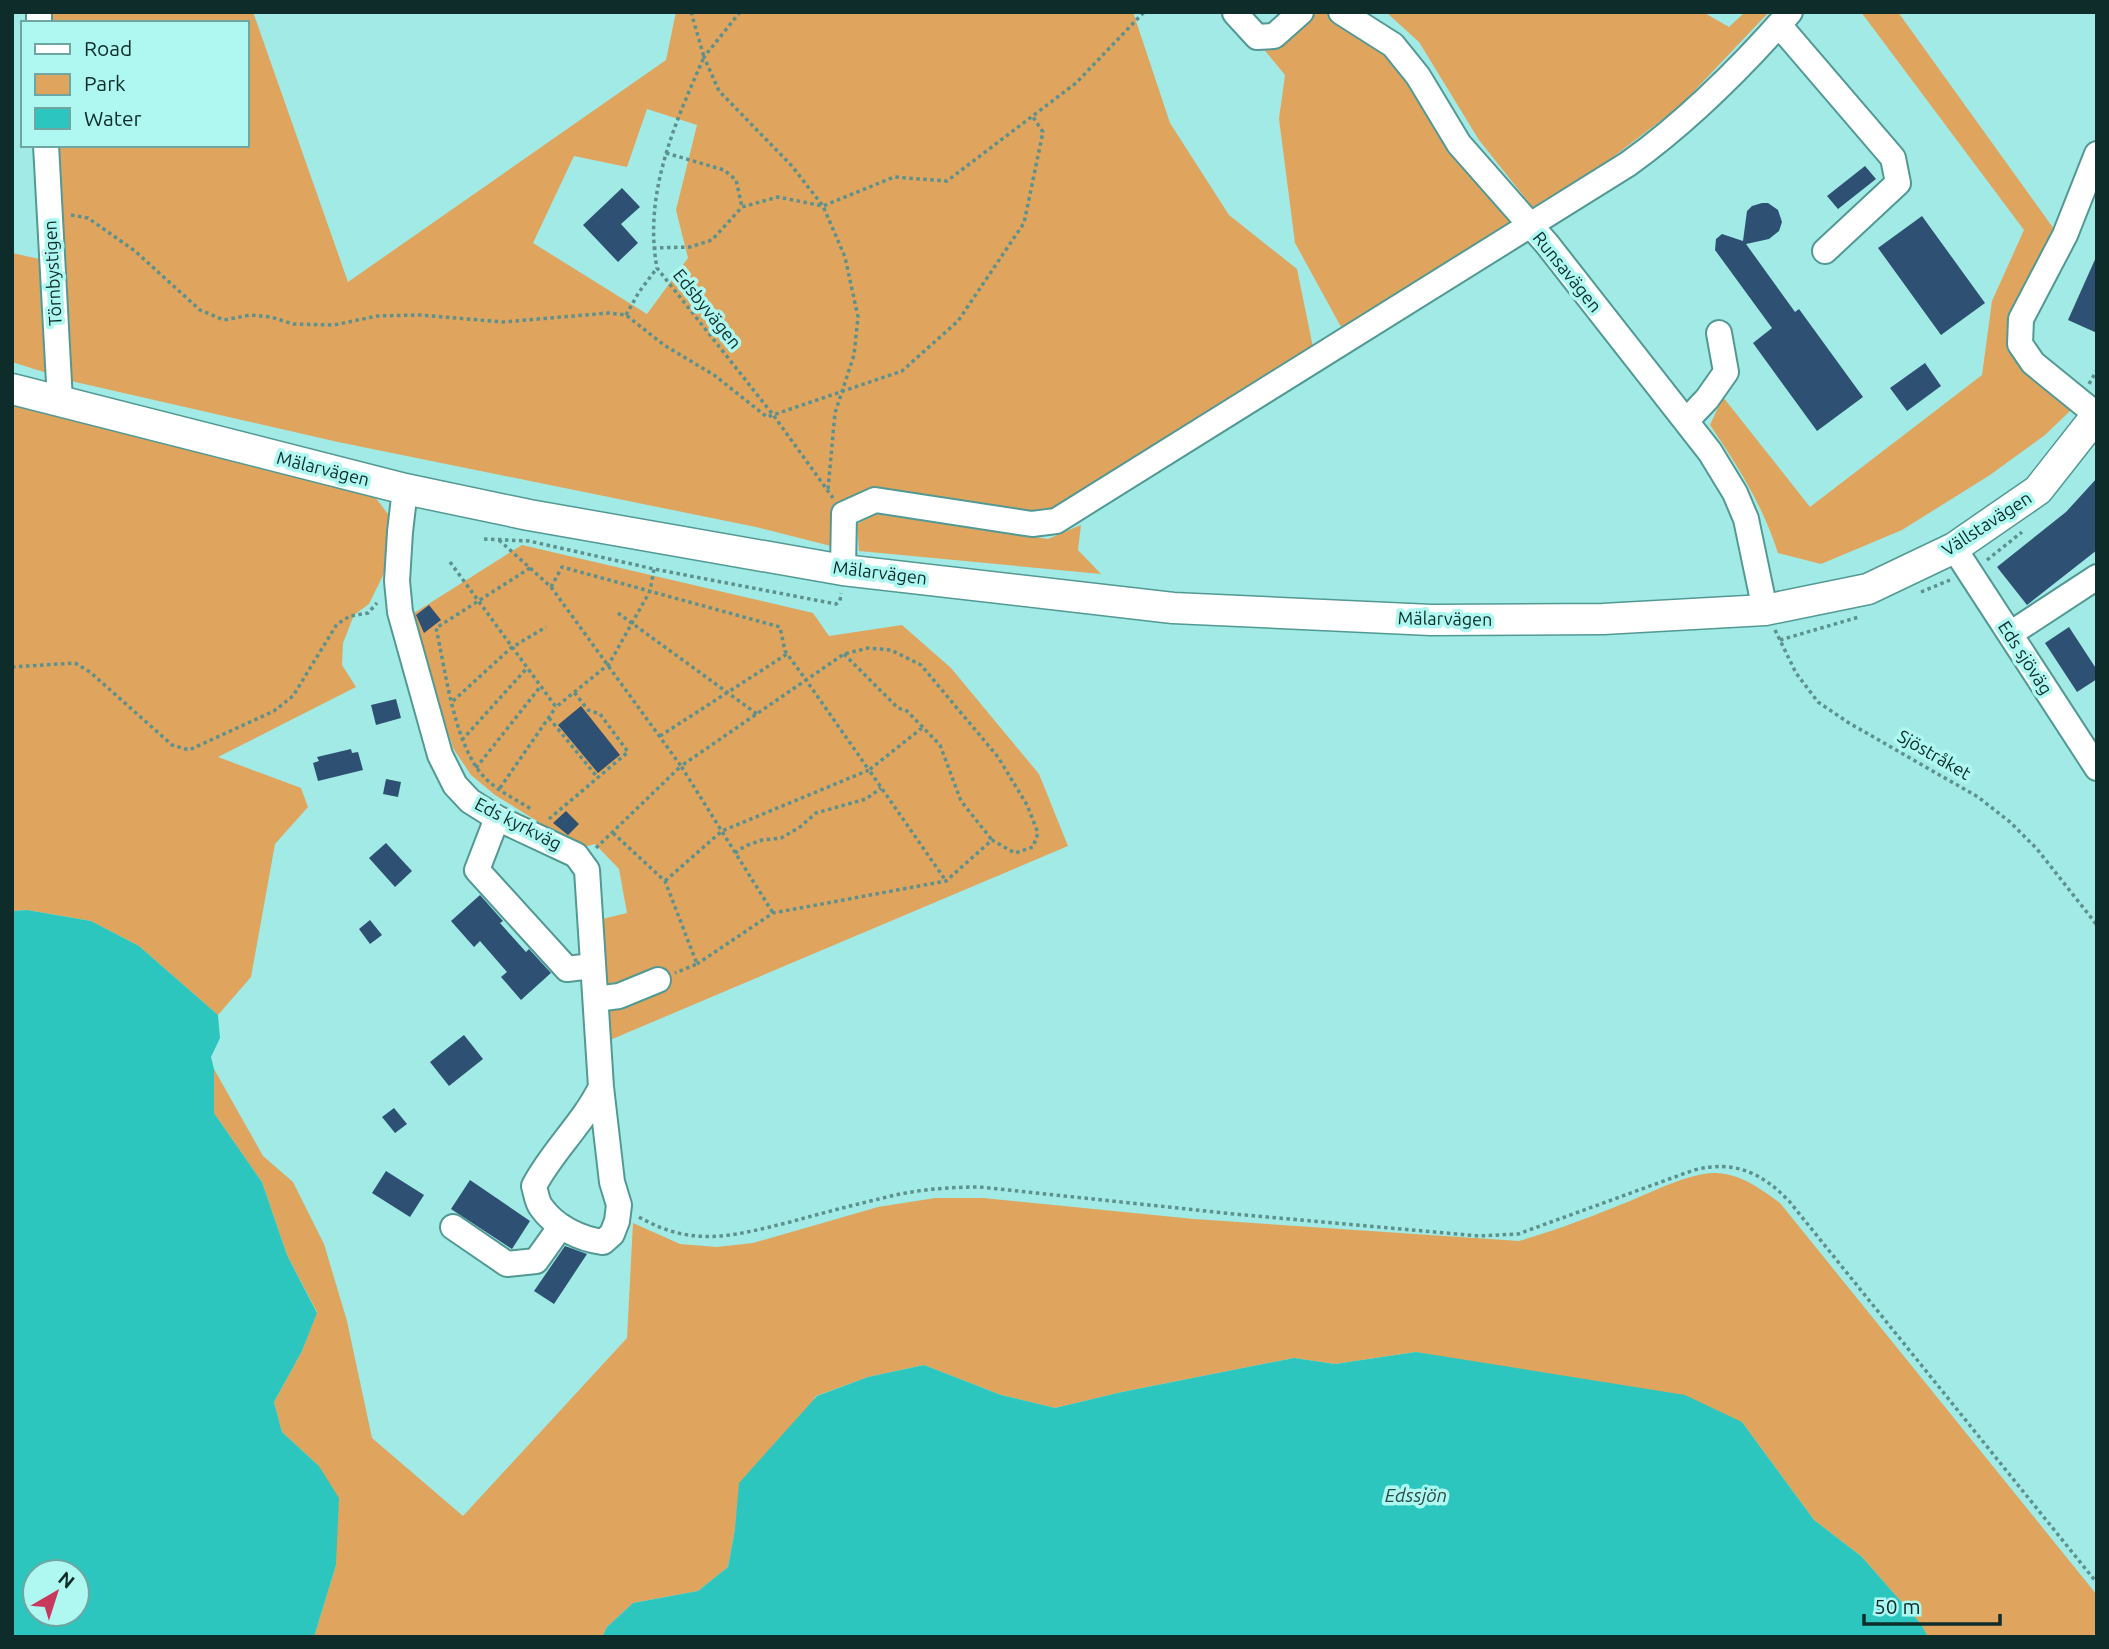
<svg xmlns="http://www.w3.org/2000/svg" width="2109" height="1649" font-family="Ubuntu,sans-serif">
  <rect width="100%" height="100%" fill="#a2eae5"/>
  <path fill="#dfa55e" fill-rule="evenodd" d="M48 12H253L348 282 666 60 676 12H1133L1170 123 1229 215 1297 269 1314 352 1044 516 874 494 833 505 831 546 756 527 338 442 71 381 57 145H247V23H49ZM647 109 697 125 676 210 688 258 647 314 533 243 574 156 627 167Z
    M1312 12C1367 12 1418 101 1447 140 1470 170 1495 198 1518 227L1346 331 1340 325 1295 243 1279 119 1285 75 1262 47Z
    M1386 12H1703L1729 27 1745 12H1769L1680 106 1538 214 1479 140 1419 42Z
    M1861 12H1898L2054 229 2010 321 2022 368 2071 410 2045 435 1990 475 1902 530 1821 564 1778 553C1763 506 1738 466 1710 425L1723 397 1810 507 1982 375 1992 301 2024 230Z
    M12 253 44 260 50 374 12 362Z
    M12 403 375 497 388 514V565L369 604 354 615 343 643 342 665 356 687 218 757 301 788 308 807 275 844 251 977 218 1015 139 946 91 921 27 910 12 911Z
    M876 514 1048 539 1081 525 1078 550 1101 574 859 551 857 524Z
    M522 545 813 613 829 636 902 625 951 668 1039 774 1068 846 610 1040 598 920 627 913 619 869 595 844 580 848 495 795 471 775 453 748 411 615Z
    M214 1069 263 1156 293 1182 324 1244 347 1321 372 1438 463 1516 627 1338 633 1223 680 1244 717 1247 753 1243 878 1207 935 1198H983L1194 1219 1519 1241C1557 1230 1593 1216 1630 1201 1654 1191 1686 1175 1712 1173 1738 1172 1760 1188 1780 1203L2097 1595V1637H1928L1921 1624 1861 1556 1814 1520 1742 1422 1416 1352 1335 1364 1294 1358 1122 1392 1055 1408 1001 1395 924 1365 868 1377 816 1396 735 1529 728 1567 698 1591 633 1603 607 1627 602 1637H314L336 1565 319 1466 282 1432 274 1402 302 1351 317 1312 287 1255 262 1182 214 1113Z"/>
  <path fill="#2dc6bf" fill-rule="evenodd" d="M27 910 91 921 139 946 218 1015 220 1038 211 1057 214 1069V1113L262 1182 287 1255 317 1313 302 1351 274 1402 282 1432 319 1466 339 1498 336 1565 314 1637H12V911ZM35 1572H77V1614H35Z
    M1416 1352 1685 1395 1742 1422 1814 1520 1861 1556 1921 1624 1928 1637H602L607 1627 633 1603 698 1591 728 1567 735 1529 739 1483 817 1396 868 1377 924 1365 1001 1395 1055 1408 1122 1392 1294 1358 1335 1364Z"/>
  <path fill="#2d5073" d="M1865 166 1876 179 1838 209 1827 196Z
    M622 188 640 207 621 224 638 243 618 262 583 225Z
    M1762 203H1768L1778 210 1782 222 1779 231 1769 239 1746 244 1795 312 1799 309 1863 397 1817 431 1753 343 1772 328 1715 250 1716 239 1722 234 1743 241 1747 211 1752 206Z
    M1922 216 1985 303 1941 335 1878 248Z
    M2097 255V333L2068 320Z
    M1925 363 1941 386 1907 411 1890 388Z
    M2097 478V550L2027 605 1997 567 2066 512Z
    M429 605 441 620 424 633 416 615Z
    M2069 627 2097 670V679L2077 692 2045 643Z
    M396 699 401 718 376 725 371 705Z
    M581 706 620 755 598 773 558 725Z
    M351 749 352 753 358 752 363 770 318 781 313 763 319 761 317 757Z
    M386 779 401 782 398 797 383 794Z
    M566 811 579 824 568 835 553 823Z
    M386 843 412 871 395 887 369 858Z
    M480 895 503 921 500 923 526 952 529 949 551 973 521 1000 501 977 507 972 480 941 474 947 451 921Z
    M370 920 382 935 370 944 359 929Z
    M464 1035 483 1059 449 1086 430 1062Z
    M394 1108 407 1124 395 1133 382 1117Z
    M386 1171 424 1195 410 1217 372 1193Z
    M470 1180 530 1221 512 1249 451 1209Z
    M565 1246 587 1254 554 1304 534 1291Z"/>
  <g fill="none" stroke-linecap="round" stroke-linejoin="round">
    <g stroke="#529994" stroke-width="28">
      <path id="minor" d="M39 12V23
        M1341 12 1393 45 1418 76 1459 144 1547 244 1710 452 1735 493 1746 519 1765 610
        M1235 13 1257 37 1274 36 1301 12
        M1779 25 1893 158 1898 183 1825 251
        M46 145 60 401
        M2097 154 2065 235 2021 319 2020 344 2033 363 2097 415
        M1687 420 1707 399 1726 372 1719 333
        M405 489 400 532 397 581 400 612 440 755 455 785 470 801 497 818 576 855 587 870 601 1087 612 1182 619 1205 617 1221 612 1234 603 1242C580 1239 555 1227 541 1207 537 1202 536 1193 534 1186 552 1151 583 1124 601 1087
        M1954 548 2097 768
        M843 570 844 514 875 500 1032 524 1056 521 1628 164C1688 121 1741 68 1790 12
        M2010 634 2097 577
        M497 818 477 870 567 969 592 966
        M596 999 619 996 658 980
        M453 1227 507 1264 536 1261 561 1226"/>
    </g>
    <g stroke="#529994" stroke-width="33">
      <path id="major" d="M12 389 405 489 529 515 843 570 1173 608 1431 620 1603 619 1765 610 1868 589 1954 548 2038 490 2097 415"/>
    </g>
    <path stroke="#5c918d" stroke-width="3.5" stroke-dasharray="3.5 3.5" stroke-linecap="butt" d="M691 12 704 57C675 123 643 194 657 268L774 416 833 498
      M740 12 704 57 719 91 791 165 823 206 845 257 858 317 854 355 835 413 828 489
      M666 153 724 170 736 180 742 207
      M71 215 88 218 135 251 200 310 224 320 250 315 271 317 293 324 334 325 377 316 420 315 503 322 609 313 626 315 664 345 714 375 767 417 902 371 958 321 1024 223 1043 132 1033 117
      M653 248 690 247 712 240 742 207 778 197 823 206 894 177 947 181 1076 83 1144 12
      M626 315 639 292 657 268
      M2089 384 2097 370
      M484 539 529 541 654 569 836 604 840 601 841 593
      M499 540 551 587 562 567 780 627 785 651 806 680 844 654 868 648 891 650 921 665 998 757 1027 805 1038 833 1033 847 1015 853 992 840 946 881 773 913 697 964
      M1987 560 2022 532
      M450 562 556 707 609 664 650 591 654 569
      M530 568 436 628C446 672 454 747 486 779 498 791 517 800 531 809
      M551 587 681 766 806 680 869 770 722 831 665 881
      M1921 592 1950 580
      M618 613 757 714
      M1775 630 1796 673 1818 702 1849 723 1978 797 2010 822 2037 849 2097 925
      M1780 640 1859 617
      M844 654 898 708 907 711 940 745 961 801 992 840
      M12 667 75 663 90 672 172 745 189 750 274 711 293 696 337 624 350 616 368 613 377 603
      M453 701 511 648 546 627
      M549 718 598 778
      M922 728 869 770 946 881
      M660 736 787 654
      M462 740 527 668
      M476 768 540 687
      M500 788 556 707
      M549 819 628 752 600 714 588 710 574 692
      M613 833 665 881 697 964 675 973
      M596 848 681 766 773 913
      M735 853 745 846 762 840 781 838 800 827 816 813 866 799 881 788
      M639 1217C693 1248 733 1236 790 1222 819 1214 849 1206 879 1199 912 1190 945 1187 980 1187L1234 1214 1479 1236 1518 1234 1694 1170C1734 1160 1761 1172 1789 1201L2097 1583"/>
    <use href="#minor" stroke="#fff" stroke-width="24"/>
    <use href="#major" stroke="#fff" stroke-width="30"/>
  </g>
  <g text-anchor="middle" stroke-width="7" stroke-linejoin="round" paint-order="stroke">
    <g font-size="18" fill="#0d2c2a" stroke="#aff8f2">
      <text transform="translate(1567 272) rotate(51)" y="6">Runsavägen</text>
      <text transform="translate(53 273) rotate(-93)" y="6">Törnbystigen</text>
      <text transform="translate(707 309) rotate(51)" y="6">Edsbyvägen</text>
      <text transform="translate(323 469) rotate(14)" y="6">Mälarvägen</text>
      <text transform="translate(1987 524) rotate(-33)" y="6">Vällstavägen</text>
      <text transform="translate(880 573) rotate(7)" y="6">Mälarvägen</text>
      <text transform="translate(1445 619) rotate(1)" y="6">Mälarvägen</text>
      <text transform="translate(2025 658) rotate(57)" y="6">Eds sjöväg</text>
      <text transform="translate(1934 755) rotate(30)" y="6">Sjöstråket</text>
      <text transform="translate(518 824) rotate(27)" y="6">Eds kyrkväg</text>
    </g>
    <g font-size="19" font-style="italic" fill="#2b4947" stroke="#aff8f2">
      <text x="1416" y="1502">Edssjön</text>
    </g>
  </g>
  <rect width="2109" height="1649" fill="none" stroke="#0d2c2a" stroke-width="28"/>
  <rect x="21" y="21" width="228" height="126" fill="#aff8f2" stroke="#6ea6a2" stroke-width="2"/>
  <rect x="35" y="44" width="35" height="10" fill="#ffffff" stroke="#6ea6a2" stroke-width="2"/>
  <text x="84" y="56" font-size="21" fill="#0d2c2a">Road</text>
  <rect x="35" y="74" width="35" height="21" fill="#dfa55e" stroke="#6ea6a2" stroke-width="2"/>
  <text x="84" y="91" font-size="21" fill="#0d2c2a">Park</text>
  <rect x="35" y="108" width="35" height="21" fill="#2dc6bf" stroke="#6ea6a2" stroke-width="2"/>
  <text x="84" y="126" font-size="21" fill="#0d2c2a">Water</text>
  <g transform="translate(56 1593) rotate(39)"><circle r="33" fill="#aff8f2" stroke="#6ea6a2" stroke-width="2"/>
  <path d="M0-5L12 26L0 18L-12 26Z" fill="#c9395e"/>
  <text y="-10" font-size="19" font-weight="bold" text-anchor="middle" fill="#0d2c2a">N</text>
  </g>
  <path d="M1864 1614v10h136v-10" fill="none" stroke="#0d2c2a" stroke-width="3.5"/>
  <text x="1874" y="1614" font-size="21" fill="#0d2c2a" stroke="#aff8f2" stroke-width="5" paint-order="stroke">50 m</text>
</svg>
